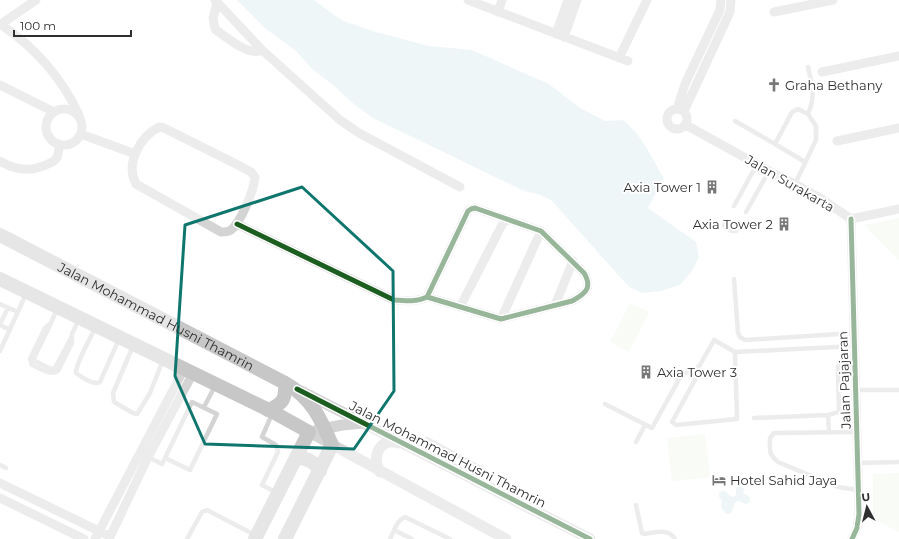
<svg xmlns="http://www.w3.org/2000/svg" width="899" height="539" font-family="Montserrat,sans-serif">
  <rect width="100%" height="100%" fill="#fff"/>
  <path fill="#f2f5ed" d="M899 218V261L864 225Z
    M630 303 649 312 629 352 610 342Z
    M705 434 710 477 672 481 667 438Z
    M899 473V532L873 519V474Z"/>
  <path fill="#dbebf0" d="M237 0H314L341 20 376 32 429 46 472 50 549 84 580 108 605 121 623 120C643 136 651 157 664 178L648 208 696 242 699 257 692 271 680 285 661 291 642 293 629 287 551 200 538 194 524 191 373 118 355 105 333 85 312 69 295 50 266 29Z
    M740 485 744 489 743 493 749 496 750 502 746 504 738 501 735 503 731 513 728 514 725 513 721 507 722 501 719 497V493L723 490C728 492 728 496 733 497L736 495V489L737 486Z"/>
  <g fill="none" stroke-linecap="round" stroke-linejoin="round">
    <path stroke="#d4d4d4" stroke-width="4.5" d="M735 121 775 144 792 112 798 109 808 114
      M775 144 805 162
      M795 184 816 140V126L808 114C816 96 812 86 808 67
      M734 206 757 164
      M746 212 769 171
      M726 221 724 225C728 230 730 231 736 231L738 227
      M734 279 738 333 740 337 745 340 854 333
      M0 304 18 312
      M57 309 51 323 45 328 30 359 32 365C40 368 49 376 58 371L72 343V334L79 319
      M0 324 8 308
      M0 325 10 330
      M50 325 34 358 35 361 51 369 55 368 72 336
      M95 328C91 337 75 365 76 373 82 377 93 386 100 382L119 339
      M133 346 113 393 114 402 133 413 137 414 139 411 150 393 163 360
      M0 351 26 294
      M735 352 855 346
      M838 366 839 412
      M856 390H899
      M192 402 217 414 190 470 165 458Z
      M605 404 652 428 682 374 694 370 700 365 714 340 735 352 737 419 676 425 672 422 696 378 694 370
      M204 407 215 386
      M272 414 262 437 276 445 278 452 262 485 277 493
      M828 415 829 432
      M754 418 828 415 839 412 856 411
      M857 432 774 433 770 438C770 450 768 454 778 462L838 487 858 490
      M636 442 645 425
      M421 452 427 439 484 470 478 482
      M148 457 162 464 165 458
      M858 463 899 462
      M0 465 6 468
      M636 505 642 533 645 534C655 532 669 528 675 539
      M394 530 412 539
      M187 539 202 512 207 510 255 535
      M390 539C394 531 397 520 405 517L450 539"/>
    <path stroke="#d4d4d4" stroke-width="9" d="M215 0 262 50 340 120 359 133 460 187
      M468 0 628 61
      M217 3 213 18 215 29C226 37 249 57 262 50
      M498 12 502 0
      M774 12 833 0
      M0 24C34 46 62 78 79 115
      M1 24 36 0
      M556 34 568 0
      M564 37 577 0
      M619 58 647 0
      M822 72 899 56
      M0 85 54 112
      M667 119a10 10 0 1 1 20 0a10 10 0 1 1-20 0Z
      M677 109 685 84 720 10 721 0
      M46 127a18 18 0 1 1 36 0a18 18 0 1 1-36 0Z
      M684 111 730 12 731 0
      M686 125 769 171 795 184 823 200 851 219 899 209
      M159 127 164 128 240 166 251 172 255 177C254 190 241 222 231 230 228 232 225 232 221 232L136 184C125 163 140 137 159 127Z
      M81 134 135 154
      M837 141 899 128
      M0 161C15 170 32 172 48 164 51 163 54 161 56 159 59 155 59 149 59 144
      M851 219 859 514 857 528 852 539
      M237 224 394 300C406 301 417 302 427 297L468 211 471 209 475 208 541 231 584 273C593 288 585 294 572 301L501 319 427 297
      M555 305 573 261
      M460 307 505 219
      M501 319 541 231
      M0 483 105 534
      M0 498 84 539
      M95 539 184 369
      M109 539 148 457 193 373"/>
    <path stroke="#d4d4d4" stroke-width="11" d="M301 391 590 539
      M317 430 342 425 364 423
      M309 432 506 539
      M380 472C371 456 380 437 399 443"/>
    <g stroke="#c7c7c7" stroke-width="14">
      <path id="s1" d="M0 235 285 383C311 397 321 419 332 445L285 539"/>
      <path d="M0 279 273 412 309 432 255 539"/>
      <path d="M268 410C283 404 286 399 285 383"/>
      <path d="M297 458C307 458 315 462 320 471"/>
    </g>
    <g stroke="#fff" stroke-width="8">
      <path id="cycleway" d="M851 219 859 514 857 528 852 539
        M237 224 394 300C406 301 417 302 427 297L468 211 471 209 475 208 541 231 584 273C593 288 585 294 572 301L501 319 427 297
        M297 389 590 539"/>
    </g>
    <use href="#cycleway" stroke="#1b5e20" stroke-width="5"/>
  </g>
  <path d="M0 0H899V539H0ZM302 187 393 271 394 391 354 449 205 444 175 376 185 225Z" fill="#fff" fill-opacity=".55" fill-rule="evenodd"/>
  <path fill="none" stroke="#0f766e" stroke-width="3" stroke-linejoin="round" d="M302 187 393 271 394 391 354 449 205 444 175 376 185 225Z"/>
  <defs>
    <g id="church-bare" transform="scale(1.08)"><path d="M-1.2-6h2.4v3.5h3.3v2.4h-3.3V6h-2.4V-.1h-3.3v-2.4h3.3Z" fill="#787878" stroke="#fff" stroke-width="2.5" paint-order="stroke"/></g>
    <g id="building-bare" transform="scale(1.08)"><path d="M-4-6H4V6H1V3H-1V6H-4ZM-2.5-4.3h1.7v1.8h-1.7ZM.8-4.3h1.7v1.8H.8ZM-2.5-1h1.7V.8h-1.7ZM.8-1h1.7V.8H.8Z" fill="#787878" stroke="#fff" stroke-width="2.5" paint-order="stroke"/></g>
    <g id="hotel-bare" transform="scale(1.08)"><path d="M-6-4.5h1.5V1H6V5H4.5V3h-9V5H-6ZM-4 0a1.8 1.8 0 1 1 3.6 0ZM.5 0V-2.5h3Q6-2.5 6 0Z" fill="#787878" stroke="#fff" stroke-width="2.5" paint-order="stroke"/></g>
  </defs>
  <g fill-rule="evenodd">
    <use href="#church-bare" x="774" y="85"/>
    <use href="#building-bare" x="712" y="187"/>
    <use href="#building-bare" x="784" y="224"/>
    <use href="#building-bare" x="646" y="372"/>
    <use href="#hotel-bare" x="719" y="480"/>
  </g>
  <g text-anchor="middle" stroke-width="4" stroke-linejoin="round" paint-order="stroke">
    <g font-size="13" fill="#2f2f2f" stroke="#fff" text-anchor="start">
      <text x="785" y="90">Graha Bethany</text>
      <text x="701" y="192" text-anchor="end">Axia Tower 1</text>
      <text x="773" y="229" text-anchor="end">Axia Tower 2</text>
      <text x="657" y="377">Axia Tower 3</text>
      <text x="730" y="485">Hotel Sahid Jaya</text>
    </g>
    <g font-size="13" fill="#2f2f2f" stroke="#fff">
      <text transform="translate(790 183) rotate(30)" y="5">Jalan Surakarta</text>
      <text dy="5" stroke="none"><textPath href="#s1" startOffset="176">Jalan Mohammad Husni Thamrin</textPath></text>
      <text transform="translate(844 380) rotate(-92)" y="5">Jalan Pajajaran</text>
      <text transform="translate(448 454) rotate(27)" y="5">Jalan Mohammad Husni Thamrin</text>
    </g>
  </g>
  <g transform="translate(867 507) rotate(353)" stroke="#ffffff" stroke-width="3" paint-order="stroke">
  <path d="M0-3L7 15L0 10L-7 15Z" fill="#2f2f2f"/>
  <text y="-6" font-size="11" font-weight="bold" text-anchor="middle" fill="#2f2f2f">U</text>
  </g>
  <path d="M14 30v6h117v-6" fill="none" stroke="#2f2f2f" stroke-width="2"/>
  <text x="20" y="30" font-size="12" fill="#2f2f2f" stroke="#ffffff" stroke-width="3" paint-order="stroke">100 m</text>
</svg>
